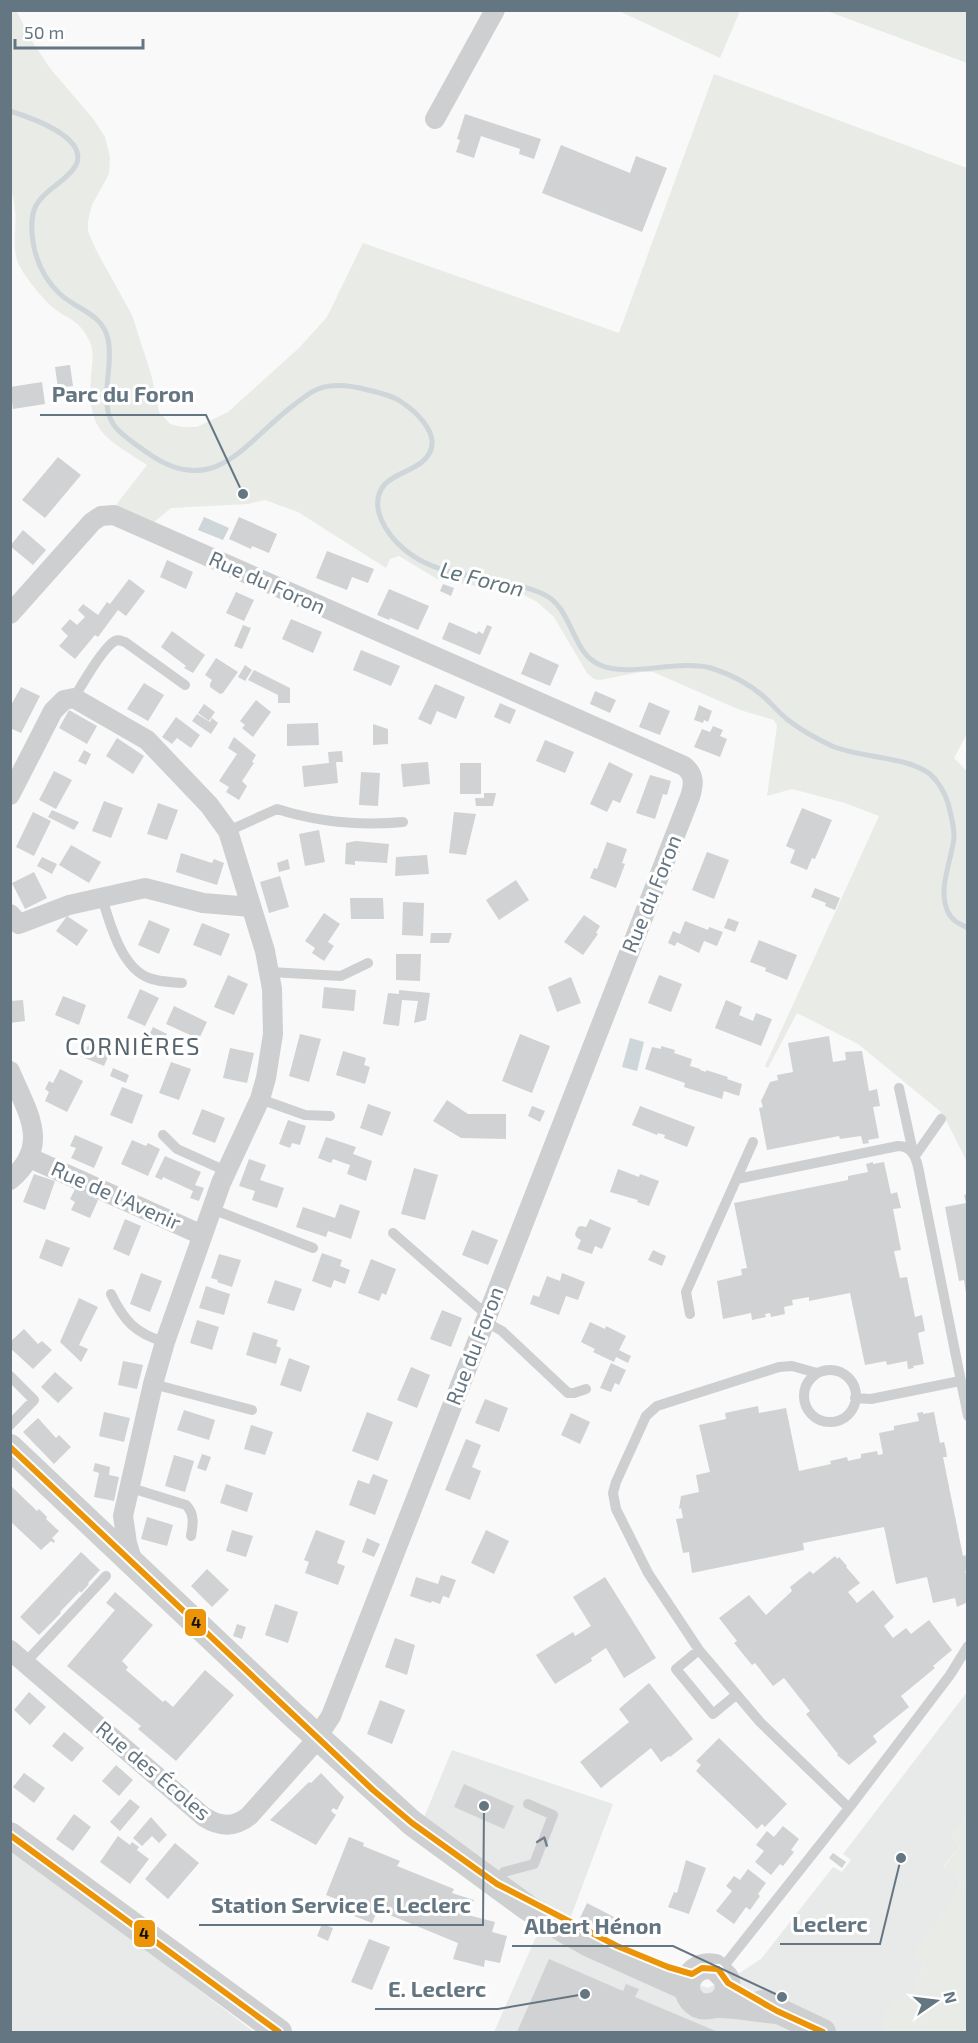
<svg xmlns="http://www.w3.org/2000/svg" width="978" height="2043" font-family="'Exo 2',sans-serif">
  <rect width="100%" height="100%" fill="#f9f9f9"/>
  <path fill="#e8e9e9" d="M967 1692V1816L951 1838 960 1846 943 1867 959 1879 961 1889 913 1957 924 1961 910 2003 896 1999 885 2015V2032H494L546 1914 423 1820 452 1750 613 1804 567 1927 696 1984 708 1988 741 1972 761 1959 833 1867 842 1872 851 1860 843 1854Z
    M10 1846 28 1859 254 2032H11Z"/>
  <path fill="#e8ebe6" d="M16 10 32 41 49 67 94 120 105 137 110 157 109 174 92 205 88 221V231L96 250 132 315 151 374 159 412 170 424 182 427H197L228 412 299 348 327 317 363 243 619 333 714 74 967 168 968 732 954 758 968 772 967 1162 946 1120 939 1115 941 1112 858 1044 797 1013 768 1068 765 1066 879 816 845 803 792 789 767 796 777 726 774 720 740 710 653 672H641L600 680 594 679 587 673 554 617 537 602 524 595 437 579 399 556 390 559 386 568 298 512 265 500 248 504 171 508 154 522 116 505 147 465C104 437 87 432 91 377 92 365 95 351 89 340 78 317 66 320 50 305 40 295 21 273 17 260 12 244 17 227 15 210 15 203 12 195 11 188L10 11Z
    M619 11H740L720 58Z
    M827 11H967V63Z
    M967 1816V2032H885V2015L892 2000 896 1999 910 2002 924 1961 913 1957 912 1955 961 1889 959 1879 943 1868 960 1846 951 1838Z"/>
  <path fill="#ced6d9" d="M204 517 229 528 223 540 198 530Z
    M630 1038 644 1042 637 1071 622 1067Z"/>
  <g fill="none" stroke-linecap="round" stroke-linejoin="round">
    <path stroke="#ced6d9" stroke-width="5" d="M10 111C29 117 89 137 76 165 68 180 49 187 39 201 30 212 31 228 33 242 36 261 45 280 60 294 77 310 102 313 108 339 115 368 95 407 118 430 128 440 141 448 152 456 215 497 245 443 290 408 298 402 308 393 318 389 333 383 353 386 368 390 380 393 391 395 400 401 420 414 447 441 422 462 411 471 395 474 385 484 366 506 388 536 405 550 443 582 499 574 543 594 573 607 571 653 600 665 629 678 677 659 711 668 730 674 748 683 763 696 772 704 779 713 788 720 801 730 817 739 832 746 860 758 906 756 930 774 938 781 945 793 948 803 951 814 954 825 954 837 952 860 937 889 948 912 952 921 960 924 968 928"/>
  </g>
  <path fill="#d0d2d3" d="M465 114 541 139 534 159 519 154 520 149 481 136 474 158 456 152 460 140 457 139Z
    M561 145 630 173 636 156 667 168 642 232 542 193Z
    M70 365 73 386 58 388 55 367Z
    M42 382 45 404 13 409 10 387Z
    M58 457 81 475 45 518 22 500Z
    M239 517 277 534 269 553 252 546 251 549 229 539Z
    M23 530 46 550 33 565 10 546Z
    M327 551 374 569 368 583 352 577 347 590 316 578Z
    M167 560 193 572 186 589 160 577Z
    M129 579 145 591 126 616 118 610 98 637 95 635 75 659 59 646 68 636 61 629 70 619 77 625 85 617 78 610 83 604 98 615 107 602 110 604Z
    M443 584 454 588 451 596 440 591Z
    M389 589 429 606 418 630 390 618 389 620 377 615Z
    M236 592 254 600 244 621 226 613Z
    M291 619 322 632 313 653 282 639Z
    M449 622 477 634 478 631 483 634 487 625 492 627 480 655 442 639Z
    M243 625 251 628 242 649 234 646Z
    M172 631 205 655 193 673 184 668 186 666 161 647Z
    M361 650 400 666 391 686 353 670Z
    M530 652 559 665 550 686 521 674Z
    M216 658 238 672 223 693 220 694 210 687V684L212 680 205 675Z
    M245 665 252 670 245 681 238 677Z
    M254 670 290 688V703H278V695L248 680Z
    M144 683 164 695 148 721 127 709Z
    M435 684 465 697 456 719 437 711 431 725 418 719Z
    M21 687 40 696 21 733 10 728V707Z
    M595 691 616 700 610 713 590 704Z
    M256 700 271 712 253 737 242 728 245 725 240 721Z
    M649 702 670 711 660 735 639 727Z
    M500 703 516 710 510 724 494 717Z
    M204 704 215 712 209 721 198 713Z
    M699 705 712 711 708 722 704 720 703 723 694 720Z
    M69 710 97 726 87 744 59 728Z
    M197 714 210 722 212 718 218 723 211 734 192 721Z
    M176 717 200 735 191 748 177 738 172 744 162 737Z
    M318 723 319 745 287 746V724Z
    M373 724 388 729V744L373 745Z
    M713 726 723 730 720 736 727 739 720 757 694 747 702 729 710 732Z
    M234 737 256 755 252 762 254 763 242 781 247 786 239 800 226 792 229 787 219 781 237 754 228 748Z
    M117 738 144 756 133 774 106 756Z
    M545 740 574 752 565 773 536 761Z
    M84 750 91 754 86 765 78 761Z
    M342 751 343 762H336L338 783 304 787 302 766 329 763 328 752Z
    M428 762 430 784 403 787 401 764Z
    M609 762 633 774 620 803 613 800 607 812 590 804Z
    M460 763H481V794H460Z
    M54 771 72 780 56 809 39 800Z
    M361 772 380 773 378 806 359 805Z
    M650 775 671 781 667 795 663 794 655 819 636 813Z
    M484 793H496L493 806H476L475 798H484Z
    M104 801 123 808 111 838 92 831Z
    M158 803 178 810 167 840 147 834Z
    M802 808 832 820 815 859 812 858 807 870 790 863 795 850 786 846Z
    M52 810 79 822 74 830 48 817Z
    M33 812 51 821 34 856 16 847Z
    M454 812 476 814 466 855 449 853Z
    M319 830 325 862 305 866 299 834Z
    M356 841 389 844 387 863 355 861V865L345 864 346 843Z
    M607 842 627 849 622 863 625 864 616 888 590 878 594 868 597 869Z
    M71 845 101 862 89 883 59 865Z
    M707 852 729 860 714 899 692 890Z
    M181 853 212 863 214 859 224 863 217 885 176 872Z
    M427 855 429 874 395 876 396 857Z
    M42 857 57 864 52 874 37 866Z
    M288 859 290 869 279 872 277 863Z
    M34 872 47 898 25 909 12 883Z
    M280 876 289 907 269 913 260 882Z
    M516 880 529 900 499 920 486 900Z
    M815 888 840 898 835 910 825 906 826 903 811 897Z
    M350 898H383L384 919H351Z
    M403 902 424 903 423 936 402 935Z
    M324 913 340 924 328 942 334 946 324 961 312 953 315 948 305 941Z
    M584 915 600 926 596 933 598 934 583 955 564 942Z
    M67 916 88 930 77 946 56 931Z
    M728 918 739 922 735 932 724 928Z
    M149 920 170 929 159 954 138 945Z
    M685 921 708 930 709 927 723 932 717 946 704 941 699 953 677 942 675 946 668 943 673 931 680 934Z
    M202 923 230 934 221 956 193 945Z
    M431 933H452L449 943H430Z
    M759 940 797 955 787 980 765 971 766 968 750 962Z
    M396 954H421L420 981 396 980Z
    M228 975 248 984 234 1015 214 1007Z
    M659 975 682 984 671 1012 648 1003Z
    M571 977 581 1003 557 1012 548 987Z
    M324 987 356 990 354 1011 322 1008Z
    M140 989 159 998 145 1026 127 1018Z
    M399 990 430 993 426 1020 414 1023 418 1001 402 1000 399 1026 383 1024 388 993 399 994Z
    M63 996 86 1005 79 1025 55 1015Z
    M23 1000 25 1021 10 1023V1001Z
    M726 1000 742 1007 739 1015 753 1021 756 1013 772 1019 761 1046 715 1028Z
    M174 1006 207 1022 199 1039 166 1024Z
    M153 1027 167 1034 160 1047 147 1040Z
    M300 1034 321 1039 309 1082 289 1076Z
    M520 1034 550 1046 532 1093 502 1081Z
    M829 1036 833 1062 846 1060 845 1052 862 1051 869 1091 877 1089 880 1106 873 1107 879 1138 868 1140 869 1143 863 1144 861 1136 840 1139 839 1136 767 1150 759 1108 763 1107 761 1101 770 1082 778 1080 777 1075 793 1072 788 1043Z
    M92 1038 112 1047 104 1066 80 1056 84 1045 88 1047Z
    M661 1046 675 1050 674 1053 692 1059 690 1066 700 1069V1070L706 1072V1070L728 1077 727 1079 742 1084 739 1096 724 1091 722 1099 684 1087 685 1083 645 1069 652 1047 661 1049Z
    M230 1048 254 1053 247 1083 223 1078Z
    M343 1051 366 1058 364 1065 370 1067 365 1084 336 1075Z
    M171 1062 191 1069 179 1100 159 1093Z
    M113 1068 129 1075 126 1083 110 1076Z
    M60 1069 83 1081 67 1112 45 1101 49 1092 45 1089 49 1081 53 1083Z
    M122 1087 143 1095 132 1124 110 1115Z
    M447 1100 468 1114H506V1139L461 1138 433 1121Z
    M368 1104 391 1112 382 1136 360 1128Z
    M532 1106 545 1111 540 1122 528 1116Z
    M640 1106 695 1127 687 1147 664 1138 665 1135 658 1133 657 1135 632 1125Z
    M202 1109 225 1118 215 1143 192 1134Z
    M288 1120 306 1126 300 1145 292 1143 290 1148 279 1144Z
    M75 1135 103 1147 94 1168 71 1158 76 1148 70 1146Z
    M326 1137 356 1147 353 1154 372 1161 366 1181 347 1174 350 1165 333 1159 331 1163 318 1158Z
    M132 1140 146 1146 148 1143 160 1149 148 1176 121 1164Z
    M165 1156 201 1172 195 1185 204 1188 199 1201 190 1198 193 1191 163 1177 162 1180 155 1177Z
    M249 1159 266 1165 260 1180 284 1188 277 1208 252 1200 255 1191 239 1186Z
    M873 1162V1164L884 1162 891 1194 897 1192 901 1208 893 1209 901 1250 894 1251 900 1278 907 1277 915 1317 922 1315 925 1331 918 1333 924 1364 913 1366 914 1368 908 1369 907 1361 887 1365 886 1361 865 1365 850 1293 809 1301V1297L792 1300 793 1305 784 1307 785 1314 771 1317 770 1313 765 1314 766 1317 752 1320 751 1313 723 1319 717 1281 742 1275 741 1269 747 1268 734 1203 848 1180V1176L868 1172 866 1164Z
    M414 1168 438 1175 425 1220 401 1214Z
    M618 1169 639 1177 640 1174 659 1181 649 1206 637 1202 638 1200 610 1192Z
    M34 1174 55 1181 45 1210 23 1202Z
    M75 1189 98 1200 90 1218 71 1210 75 1202 70 1199Z
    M968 1194V1293H966L964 1280 959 1281 945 1207 966 1203 964 1195Z
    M340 1204 360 1211 351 1239 328 1231 326 1237 296 1227 303 1207 335 1218Z
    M125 1219 141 1226 129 1256 113 1249Z
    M590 1219 611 1228 602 1249 595 1246 592 1254 577 1249 581 1240 576 1237 575 1234 578 1227 581 1226 586 1227Z
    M472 1230 498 1240 488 1265 462 1255Z
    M46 1239 70 1248 62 1267 39 1258Z
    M653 1250 666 1256 662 1266 648 1260Z
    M322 1253 342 1260 340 1266 350 1270 345 1284 334 1280 331 1288 312 1281Z
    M219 1254 241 1260 232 1287 217 1282 218 1280 211 1278Z
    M371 1259 396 1269 386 1295 382 1293 379 1301 358 1293Z
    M141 1273 162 1281 150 1312 130 1304Z
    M562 1273 585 1282 578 1300 566 1296 559 1315 530 1304 533 1295 539 1297 547 1276 560 1281Z
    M275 1280 302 1289 294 1311 267 1303Z
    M206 1286 230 1294 224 1315 199 1308Z
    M79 1298 98 1307 79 1345 88 1349 81 1362 60 1342Z
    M442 1310 462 1318 451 1347 430 1339Z
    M197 1320 219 1327 212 1350 190 1343Z
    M590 1322 605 1329 606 1326 626 1336 619 1350 631 1356 628 1363 616 1357 614 1362 612 1361 593 1352 595 1349 581 1342Z
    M24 1329 38 1344 42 1341 52 1350 33 1369 10 1348V1342Z
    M253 1332 278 1340 276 1346 281 1348 276 1364 246 1355Z
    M289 1358 310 1366 301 1392 280 1385Z
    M123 1361 143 1365 137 1389 118 1385Z
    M611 1363 626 1370 619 1385 615 1383 611 1392 600 1388Z
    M411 1367 430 1375 417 1408 397 1400Z
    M55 1372 73 1388 58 1403 41 1387Z
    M485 1399 508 1408 499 1432 475 1423Z
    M758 1406 759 1413 786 1408 799 1471 831 1464 830 1461 839 1459 847 1457 848 1461 861 1458V1454L877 1451 878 1455 883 1454 879 1433 894 1430V1426L919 1421 917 1413 923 1412V1414L934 1412 940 1443 944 1442 946 1450 947 1457H943L963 1556 966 1555 968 1562V1570L965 1571 968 1578V1602L957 1607 955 1598 933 1603 927 1577 896 1584 884 1527 803 1543 804 1550 692 1573 689 1552 683 1553 676 1519 683 1518 681 1508 679 1509 681 1496 699 1492 696 1475 710 1472 699 1425 726 1419 725 1413Z
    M184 1410 215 1420 209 1440 177 1430Z
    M104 1412 130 1418 124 1442 99 1436Z
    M367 1412 393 1422 378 1461 352 1451Z
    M571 1413 590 1422 580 1444 561 1435Z
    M38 1418 56 1438 59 1435 71 1447 54 1464 23 1432Z
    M251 1425 273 1432 265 1455 244 1449Z
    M466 1439 481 1445 472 1467 481 1471 470 1500 445 1490Z
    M202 1454 211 1457 206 1471 197 1468Z
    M174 1455 194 1461 185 1492 165 1486Z
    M95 1463 110 1467 109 1475 119 1477 114 1501 94 1497 99 1473 93 1471Z
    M373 1474 388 1480 375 1515 349 1505 358 1480 369 1484Z
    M226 1484 253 1493 247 1512 220 1503Z
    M10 1485 37 1511 39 1509 47 1517 46 1519 59 1531 52 1538 55 1541 54 1543 51 1541 41 1550 10 1521Z
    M147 1517 173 1525 167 1546 141 1539Z
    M232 1530 253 1536 246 1557 226 1551Z
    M316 1530 345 1541 337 1563 345 1566 338 1585 305 1573 309 1562 304 1560Z
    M486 1530 509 1541 494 1574 471 1563Z
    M367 1538 380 1544 374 1557 362 1552Z
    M81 1552 100 1570 88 1583 89 1584 81 1593 80 1591 60 1612 61 1613 39 1635 20 1617Z
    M835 1556 837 1559 839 1557 847 1566 846 1567 860 1583 848 1592 857 1603 873 1590 894 1617 884 1626 893 1638 906 1628 911 1634 929 1620 952 1650 933 1666 935 1668 901 1696 909 1707 873 1736 877 1742 849 1765 837 1755 838 1754 806 1714 810 1711 784 1678 773 1686 755 1663 752 1665 734 1643 737 1641 719 1618 749 1595 766 1615 792 1591 790 1587 810 1571 813 1574Z
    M207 1569 229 1590 212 1607 191 1586Z
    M441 1575 456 1580 449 1598 443 1596 440 1604 432 1601 431 1603 410 1596 416 1577 438 1584Z
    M605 1577 656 1658 624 1678 606 1648 591 1658 592 1661 555 1684 536 1655 573 1632 575 1636 591 1626 573 1597Z
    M115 1592 153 1625 122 1661 128 1667 126 1670 163 1702 165 1700 173 1707 205 1670 234 1695 176 1761 138 1729 141 1726 67 1666 115 1610 106 1603Z
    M275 1604 298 1612 288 1643 265 1635Z
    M237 1624 246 1627 242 1639 233 1636Z
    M395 1638 415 1645 407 1675 385 1667Z
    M649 1683 693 1739 670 1757 669 1756 661 1762 651 1748 601 1788 580 1762 629 1722 619 1709Z
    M29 1692 46 1707 30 1725 14 1710Z
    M380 1700 405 1710 392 1744 367 1734Z
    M64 1732 84 1748 72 1762 52 1746Z
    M719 1738 787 1804 765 1827 762 1824 757 1829 696 1771 701 1765 696 1761Z
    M116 1765 133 1780 119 1796 102 1781Z
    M24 1773 45 1788 34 1803 13 1787Z
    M321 1773 344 1797 337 1810 333 1808 331 1811 336 1815 316 1845 270 1820 309 1782 311 1783Z
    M464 1784 514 1806 504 1829 454 1807Z
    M130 1799 140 1807 120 1831 110 1822Z
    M74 1814 91 1827 73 1851 56 1839Z
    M151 1817 167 1835 159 1843 152 1836 142 1846 133 1838Z
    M783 1826 799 1839 791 1850 794 1852 783 1866 780 1864 771 1875 755 1862 764 1851 756 1845 767 1831 774 1837Z
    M118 1836 130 1845 132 1842 139 1847 137 1850 149 1859 130 1884 100 1862Z
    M349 1837 364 1843 363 1846 400 1861 397 1866 454 1889 452 1893 474 1900 468 1915 495 1922 492 1932 507 1936 500 1963 485 1960 484 1967 453 1959 458 1943 380 1911 377 1912 372 1923 354 1916 358 1905 342 1898 341 1901 326 1895Z
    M175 1843 199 1863 168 1899 145 1879Z
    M833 1853 846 1862 842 1868 829 1858Z
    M686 1860 706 1868 689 1914 668 1907 674 1892 677 1893Z
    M748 1869 766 1883 758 1894 760 1896 750 1910 746 1907 734 1924 716 1911 732 1891 726 1886 734 1876 740 1880Z
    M587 1903 616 1918 615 1920 618 1921 617 1924 614 1923 609 1933 580 1918Z
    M322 1924 333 1928 328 1941 317 1936Z
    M369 1939 390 1947 372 1990 351 1982Z
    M549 1959 623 1991 626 1984 639 1989 635 1997 718 2032H517Z"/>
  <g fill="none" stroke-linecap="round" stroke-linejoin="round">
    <path stroke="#cecfd0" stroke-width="10" d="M74 698C81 686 103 647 115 641 119 639 121 641 125 642L185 685
      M228 831 277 809C318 822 360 826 403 822
      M102 898C110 923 121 968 149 978 159 982 172 982 182 983
      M270 972 341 976 368 963
      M899 1088 913 1152
      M260 1099 305 1115 330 1116
      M163 1135 177 1149 226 1171
      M915 1156 941 1119
      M737 1179 898 1146C917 1146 918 1167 921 1182L968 1416
      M212 1209 313 1248
      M393 1233 487 1315
      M111 1294C124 1321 136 1334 165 1342
      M690 1314 686 1292 753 1142
      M484 1321 502 1331 568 1393H574L586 1389
      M804 1396a26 26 0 1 1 52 0a26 26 0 1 1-52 0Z
      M10 1376 34 1400 10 1425
      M153 1384 252 1410
      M855 1398 871 1399 960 1381
      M128 1487 186 1505C195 1514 193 1525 191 1536
      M699 1650 676 1669 713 1714 736 1695
      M25 1663 106 1576
      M849 1808 950 1675 968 1646
      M497 1884 504 1872 534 1864 553 1815 528 1804
      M720 1971 849 1808 760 1722 699 1650 648 1573 616 1509 613 1493 616 1482 646 1416 657 1406 779 1367 792 1366 817 1373"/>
    <path stroke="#cecfd0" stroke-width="20" d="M435 119 495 10
      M10 614 92 522 101 516 114 515 684 766C695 775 694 784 690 797L331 1716 312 1745 249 1816C234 1828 220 1827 204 1817L10 1650
      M10 795 53 711 64 700 74 698 147 740 209 805 228 831 265 951 272 989 273 1034 266 1078 260 1099 221 1183 165 1342 153 1384 123 1516 127 1543 133 1563
      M10 914 19 924 69 905 145 888 203 903 251 907
      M10 1071C27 1112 52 1145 10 1180
      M30 1158 202 1235"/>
    <path stroke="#cecfd0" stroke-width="26" d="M10 1447 292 1714 412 1823 528 1908 564 1930 589 1944 687 1988
      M10 1835 279 2032
      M762 2003 823 2032
      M716 2005C727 1999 730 1990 726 1978L715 1967C690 1961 676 1992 698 2005 705 2008 709 2006 716 2005 731 2004 761 2010 777 2011"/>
    <g stroke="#fff" stroke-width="10">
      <path id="bus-1" d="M10 1447 373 1790 412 1823 497 1884 617 1946 668 1967 692 1974 702 1968 718 1969 728 1983 777 2011 823 2032
        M10 1835 279 2032"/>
    </g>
    <use href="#bus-1" stroke="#ec9407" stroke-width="6"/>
  </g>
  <defs><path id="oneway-chevron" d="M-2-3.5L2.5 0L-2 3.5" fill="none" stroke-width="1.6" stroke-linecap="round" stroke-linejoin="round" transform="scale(1.5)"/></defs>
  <use stroke="#707f8b" href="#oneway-chevron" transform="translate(543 1841) rotate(-69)"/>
  <g text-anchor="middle" stroke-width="6" stroke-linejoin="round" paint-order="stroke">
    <g font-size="21" fill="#657683" stroke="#fff">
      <text transform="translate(267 583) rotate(24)" y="7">Rue du Foron</text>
      <text transform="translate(652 894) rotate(-68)" y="7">Rue du Foron</text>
      <text transform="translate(116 1196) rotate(24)" y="7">Rue de l'Avenir</text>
      <text transform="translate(475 1346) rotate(-69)" y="7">Rue du Foron</text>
      <text transform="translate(153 1771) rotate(40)" y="7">Rue des Écoles</text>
    </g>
    <g font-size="22" font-style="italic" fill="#60757c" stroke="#fff">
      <text transform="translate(482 579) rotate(14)" y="8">Le Foron</text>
    </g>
    <g font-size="24" letter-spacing="1.5" fill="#57646e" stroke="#fff">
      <text x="133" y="1055">CORNIÈRES</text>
    </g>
  </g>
  <path fill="none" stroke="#657683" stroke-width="2" d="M243 494L206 415H40M484 1806L483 1925H199M901 1858L880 1944H780M782 1997L673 1946H512M585 1994L498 2009H375"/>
  <g fill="#657683" stroke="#fff" stroke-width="2">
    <circle cx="243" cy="494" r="6"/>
    <circle cx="484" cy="1806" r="6"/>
    <circle cx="901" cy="1858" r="6"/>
    <circle cx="782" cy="1997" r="6"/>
    <circle cx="585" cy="1994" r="6"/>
  </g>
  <g font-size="22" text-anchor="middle" font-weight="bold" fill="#657683" stroke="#fff" stroke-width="6" stroke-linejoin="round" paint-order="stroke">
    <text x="123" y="402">Parc du Foron</text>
    <text x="341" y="1913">Station Service E. Leclerc</text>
    <text x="830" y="1932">Leclerc</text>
    <text x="593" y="1934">Albert Hénon</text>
    <text x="437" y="1997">E. Leclerc</text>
  </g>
  <g stroke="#fff" stroke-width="2">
    <rect x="184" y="1608" width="23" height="29" rx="6" fill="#ec9407"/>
    <rect x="133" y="1919" width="23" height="29" rx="6" fill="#ec9407"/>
  </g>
  <g font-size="16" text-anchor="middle" font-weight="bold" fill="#111">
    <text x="196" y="1628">4</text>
    <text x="144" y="1939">4</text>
  </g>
  <rect width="978" height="2043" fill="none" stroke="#657683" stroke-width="24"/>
  <g transform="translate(936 2001) rotate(76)" stroke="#ffffff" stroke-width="4.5" paint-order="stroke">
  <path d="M0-4.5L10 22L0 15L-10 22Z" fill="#657683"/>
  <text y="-9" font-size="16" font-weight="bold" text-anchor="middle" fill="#657683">N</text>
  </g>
  <path d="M15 39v9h128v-9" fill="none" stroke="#657683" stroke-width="3"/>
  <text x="24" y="39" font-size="18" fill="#657683" stroke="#ffffff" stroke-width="4.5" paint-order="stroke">50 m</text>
</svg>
